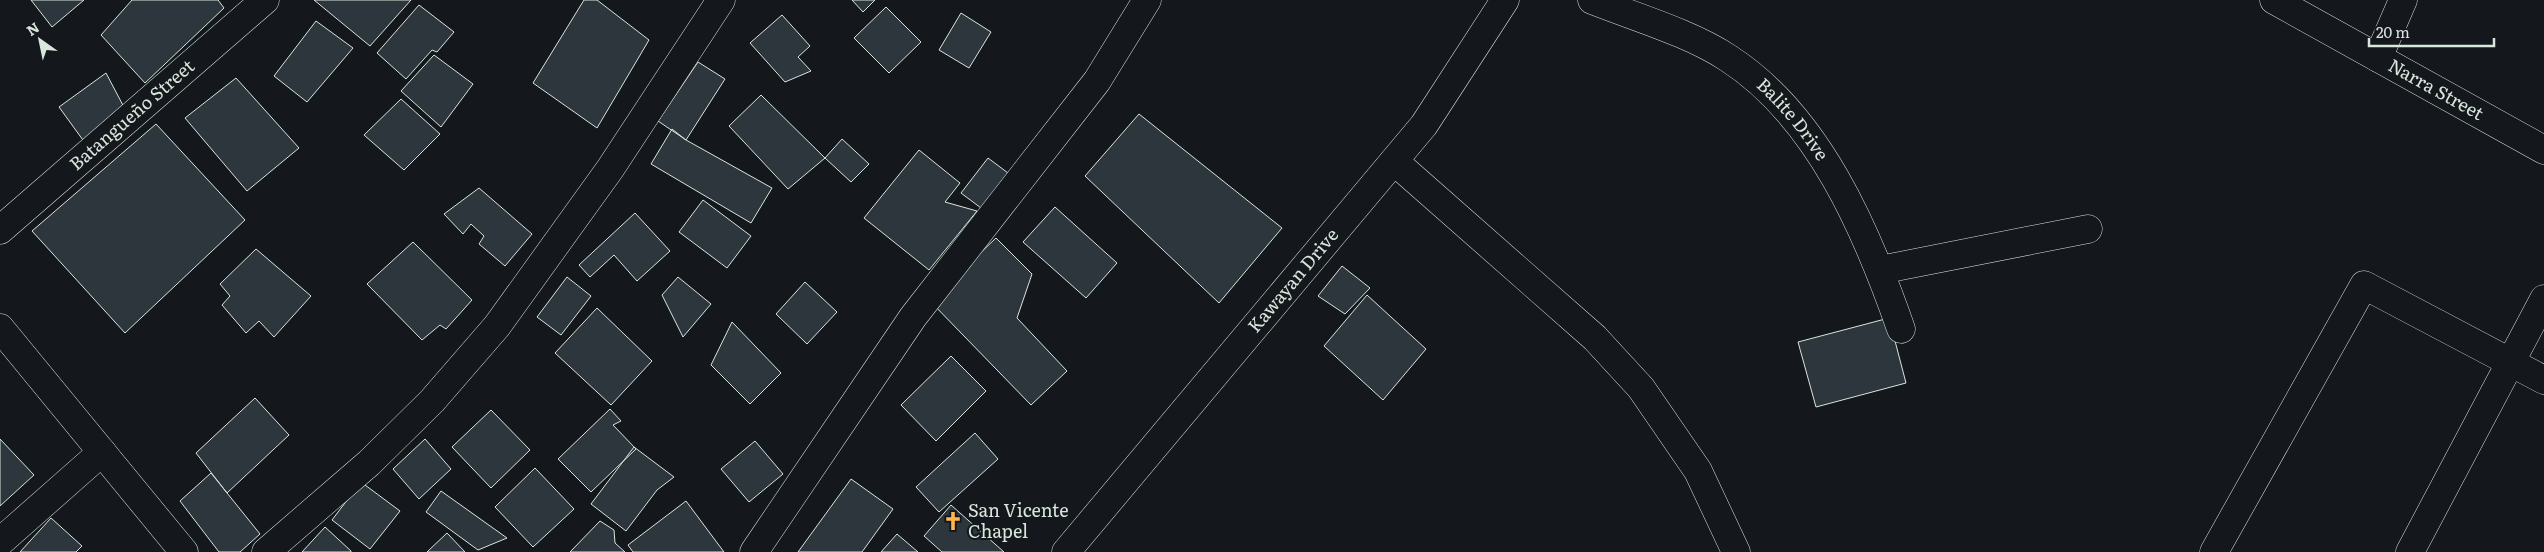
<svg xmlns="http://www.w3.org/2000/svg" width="2544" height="552" font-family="Literata,serif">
  <rect width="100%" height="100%" fill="#14181c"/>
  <path fill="#2c363c" stroke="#d8e6dc" d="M31 0H84L52 27Z
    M132 0H218L224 8 145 83 101 35Z
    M314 0H411L370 46Z
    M584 0H597L649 40 597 128 533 83Z
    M852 0H875L863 12Z
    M419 5 454 32 437 52 432 50 406 79 377 53Z
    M886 7 921 42 889 73 854 38Z
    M961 13 991 32 969 68 939 50Z
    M782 15 810 46 798 57 811 71 785 82 750 43Z
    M316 21 353 48 307 102 274 76Z
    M434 55 473 84 441 127 401 91Z
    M698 62 725 79 686 140 658 121Z
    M106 73 126 111 88 147 59 107Z
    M236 78 299 148 247 191 185 118Z
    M761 95 825 158 788 189 729 126Z
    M401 99 440 134 404 170 364 135Z
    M1139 114 1282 228 1219 303 1085 176Z
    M156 124 245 220 125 333 32 231Z
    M672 129 686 140 772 188 751 223 651 164Z
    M842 139 869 164 851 182 825 158Z
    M919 150 960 183 945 202 977 211 929 270 864 218Z
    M988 158 1012 176 985 211 961 193Z
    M479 188 532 234 505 266 479 244 484 236 471 224 463 234 444 214Z
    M703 200 751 236 727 268 679 232Z
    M1055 207 1117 263 1086 298 1023 242Z
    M635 213 670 251 637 281 614 255 590 277 579 265Z
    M996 238 1032 274 1017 318 1067 371 1031 405 930 301Z
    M413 242 472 300 446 329 440 325 422 340 367 284Z
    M256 249 311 296 274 337 259 321 246 333 222 305 230 296 220 284Z
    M1342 266 1370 288 1345 314 1318 296Z
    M567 277 591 296 561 335 537 317Z
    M678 277 711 304 683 337 662 295Z
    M805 282 837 312 807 344 776 314Z
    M1367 295 1426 349 1383 400 1324 346Z
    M597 308 652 361 611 405 555 353Z
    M1889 318 1906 383 1816 407 1798 342Z
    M732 322 781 373 750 404 711 365Z
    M951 356 986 391 936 441 901 405Z
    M255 398 289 435 227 493 196 453Z
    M610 409 621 421 613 425 636 449 591 492 558 459Z
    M491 410 530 450 491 488 452 447Z
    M975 433 998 459 939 512 916 487Z
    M0 439 34 475 0 506Z
    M425 439 451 469 419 499 393 469Z
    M755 441 783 474 749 502 721 469Z
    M634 447 674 477 657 490 626 531 591 504Z
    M535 468 574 509 533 547 495 507Z
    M211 473 260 534 240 552H219L180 501Z
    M851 479 893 509 862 552H798Z
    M361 482 400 511 370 549 332 520Z
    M441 491 507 538 478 550 426 512Z
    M686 501 724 552H633L628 545Z
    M951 505 1004 552H942L924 536Z
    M51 518 82 546 76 552H20Z
    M600 521 614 530 615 543 625 552H570Z
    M325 527 351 551V552H302Z
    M447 533 465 552H427Z
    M897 534 918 552H881Z"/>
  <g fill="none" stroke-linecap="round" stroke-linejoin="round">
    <g stroke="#d8e6dc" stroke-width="29">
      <g id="minor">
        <path id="s1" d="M1592 0C1635 17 1690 33 1728 58 1818 116 1867 231 1901 329"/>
        <path id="s2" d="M2274 0 2544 150"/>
        <path d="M2378 58 2403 0"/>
        <path d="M1394 161 1595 338 1641 388 1698 471 1736 552"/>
        <path id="s3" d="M0 230 265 0"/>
        <path d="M1880 270 2088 229"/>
        <path d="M0 542 102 452"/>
        <path d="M266 552 369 463 432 401 497 326 610 169 721 0"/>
        <path d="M754 552 913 317 1097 81 1147 0"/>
        <path id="s4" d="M1066 552 1424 125 1505 0"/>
        <path d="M2214 552 2364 285 2544 380"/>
        <path d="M2410 552 2544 299"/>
      </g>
    </g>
    <g stroke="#d8e6dc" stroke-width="29">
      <path id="major" d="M0 328 184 552"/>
    </g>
    <use href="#minor" stroke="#14181c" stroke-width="28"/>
    <use href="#major" stroke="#14181c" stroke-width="28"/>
  </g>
  <defs>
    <g id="church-bare" transform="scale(1.5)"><path d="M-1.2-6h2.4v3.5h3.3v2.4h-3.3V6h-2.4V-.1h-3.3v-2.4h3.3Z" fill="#ffb74d" stroke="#14181c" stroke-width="2.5" paint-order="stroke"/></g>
  </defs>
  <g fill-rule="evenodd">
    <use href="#church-bare" x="953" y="521"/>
  </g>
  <g text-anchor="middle" stroke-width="4" stroke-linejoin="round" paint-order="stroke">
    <g font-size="18" fill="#d8e6dc" stroke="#14181c">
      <text dy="6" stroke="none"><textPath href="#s2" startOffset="185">Narra Street</textPath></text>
      <text dy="6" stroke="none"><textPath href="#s3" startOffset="175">Batangueño Street</textPath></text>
      <text dy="6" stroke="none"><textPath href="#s1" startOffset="238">Balite Drive</textPath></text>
      <text dy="6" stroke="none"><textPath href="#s4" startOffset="354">Kawayan Drive</textPath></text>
    </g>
    <g font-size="18" fill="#d8e6dc" stroke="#14181c" text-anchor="start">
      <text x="968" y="517">San Vicente<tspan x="968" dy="21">Chapel</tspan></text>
    </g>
  </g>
  <g transform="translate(40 40) rotate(327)" stroke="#14181c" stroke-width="4" paint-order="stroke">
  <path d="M0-4L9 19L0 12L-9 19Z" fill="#d8e6dc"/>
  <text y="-8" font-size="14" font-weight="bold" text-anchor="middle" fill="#d8e6dc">N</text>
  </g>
  <path d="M2369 38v8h125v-8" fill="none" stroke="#d8e6dc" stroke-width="2.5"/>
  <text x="2376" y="38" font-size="15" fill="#d8e6dc" stroke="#14181c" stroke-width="4" paint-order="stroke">20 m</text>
</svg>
